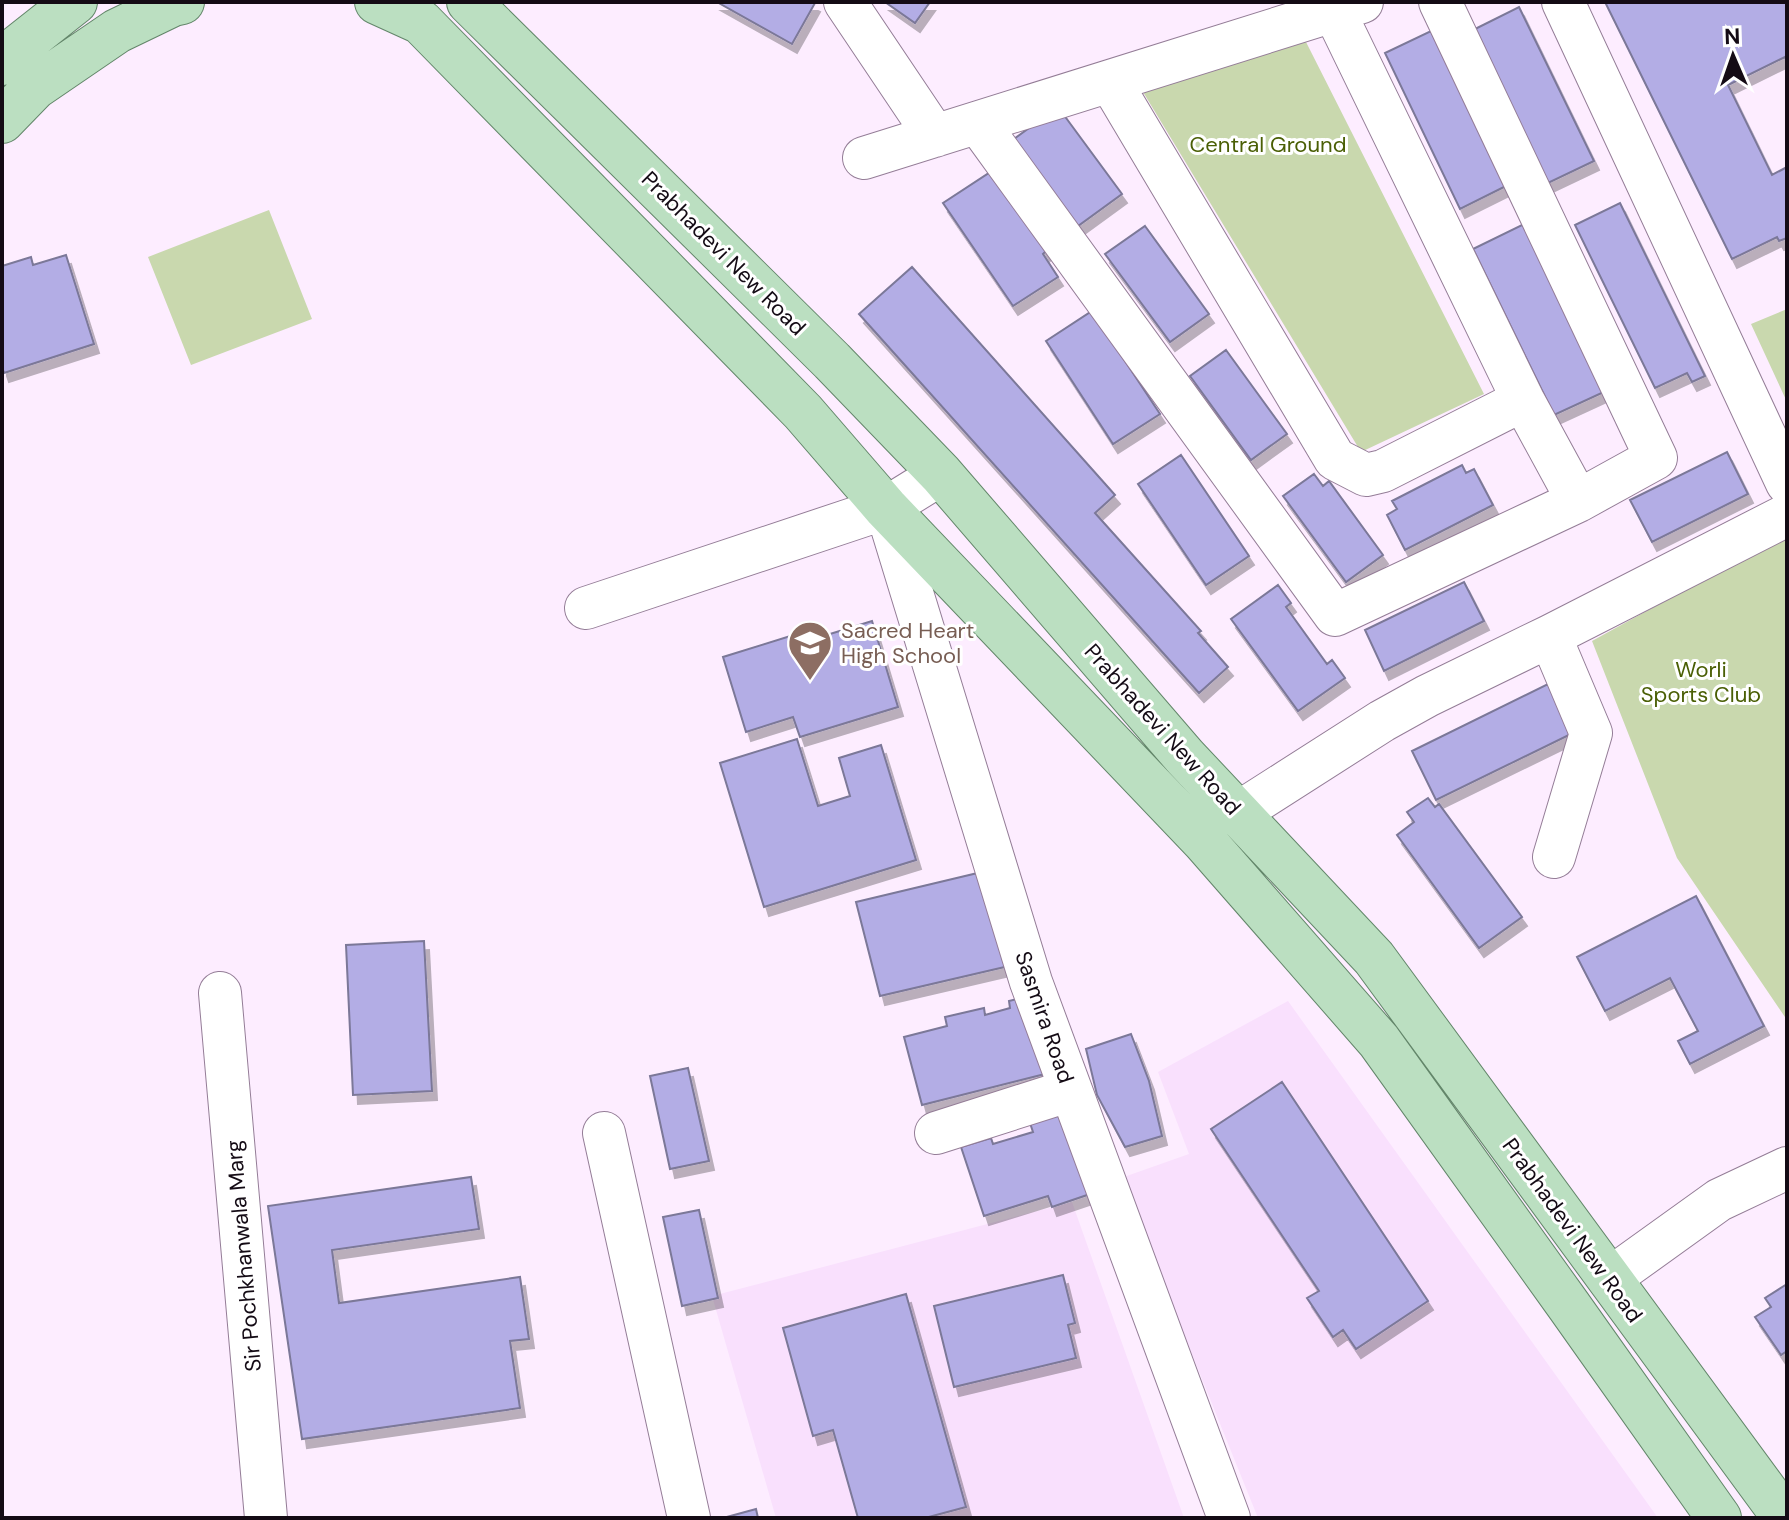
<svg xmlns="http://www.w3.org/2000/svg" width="1789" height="1520" font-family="'DM Sans',sans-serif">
  <defs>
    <filter id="shadow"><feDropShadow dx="5" dy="9" stdDeviation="0" flood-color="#0004"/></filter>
  </defs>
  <rect width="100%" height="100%" fill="#fdedff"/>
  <path fill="#f9e0fd" d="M1288 1001 1658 1518H1258L1121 1178 1189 1154 1158 1072Z
    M1072 1202 1184 1518H776L712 1296Z"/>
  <path fill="#c9d8ae" d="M1306 42 1484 394 1361 452 1143 92Z
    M269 210 312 319 191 365 148 257Z
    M1787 309V402L1751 324Z
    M1787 534V1020L1677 858 1592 641Z"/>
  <path fill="#b3ade5" stroke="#7b7898" stroke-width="2" filter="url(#shadow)" d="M717 2H813L815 3 792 44Z
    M885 2H930L915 23Z
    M1605 2H1787V63L1785 57 1728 85 1772 175 1787 167V238L1779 241 1777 237 1732 259Z
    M1519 7 1594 161 1548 183 1473 30Z
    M1431 31 1506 186 1460 209 1385 53Z
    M1058 107 1122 194 1078 226 1014 139Z
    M992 171 1046 251 1043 254 1058 277 1013 306 943 203Z
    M1620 203 1705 376 1692 382 1687 373 1655 388 1575 225Z
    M1524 224 1606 391 1554 415 1473 249Z
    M1145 226 1209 314 1170 342 1105 254Z
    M66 255 94 344 4 373 2 367V266L31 257 33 265Z
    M912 267 1115 495 1095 513 1201 631 1198 633 1228 667 1199 693 859 314Z
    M1092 311 1160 414 1113 444 1046 341Z
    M1226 350 1287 434 1251 460 1190 376Z
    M1727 452 1748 494 1652 542 1630 500Z
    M1181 455 1249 556 1206 585 1138 484Z
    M1462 465 1466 473 1474 469 1493 505 1405 550 1387 515 1397 509 1392 501Z
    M1314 474 1323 486 1329 481 1383 555 1346 582 1283 496Z
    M1464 582 1484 621 1384 671 1365 630Z
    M1278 585 1291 603 1286 607 1327 664 1332 660 1345 678 1298 711 1231 619Z
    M872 621 898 707 800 737 793 717 746 732 723 657 800 633 804 642Z
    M1548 684 1573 733 1436 800 1412 751Z
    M797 739 818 806 850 796 839 758 881 745 916 860 764 907 720 763Z
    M1428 798 1435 807 1439 804 1522 917 1479 948 1397 835 1414 822 1407 812Z
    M986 871 1009 966 880 996 856 902Z
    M1696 896 1764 1026 1690 1064 1678 1041 1698 1031 1670 978 1605 1011 1577 957Z
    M424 941 432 1091 353 1095 346 945Z
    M1025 997 1045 1074 922 1105 904 1037 947 1026 945 1017 984 1008 985 1015 1010 1008 1009 1001Z
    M1131 1034 1149 1081 1162 1136 1125 1147 1097 1095 1086 1049Z
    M688 1068 709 1161 670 1169 650 1076Z
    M1282 1082 1428 1301 1356 1349 1343 1330 1333 1337 1307 1298 1319 1291 1211 1129Z
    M1067 1111 1093 1193 1052 1207 1048 1196 984 1216 961 1147 991 1138 993 1144 1033 1132 1030 1123Z
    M471 1177 479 1229 332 1250 339 1303 520 1277 529 1339 510 1341 520 1408 302 1439 268 1206Z
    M699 1210 718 1298 682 1306 663 1217Z
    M1063 1275 1075 1323 1068 1325 1076 1358 954 1387 934 1306Z
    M1787 1284V1351L1781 1355 1755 1317 1771 1307 1765 1298Z
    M906 1294 966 1507 925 1518H858L833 1430 813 1436 783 1328Z
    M756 1509 758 1518H723Z"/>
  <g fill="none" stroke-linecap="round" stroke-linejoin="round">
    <g stroke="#947d97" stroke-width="44">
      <path id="minor" d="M845 2 935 136
        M1563 2 1787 483
        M1110 81 1335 459 1366 475 1383 471 1523 400 1334 11
        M978 123 1335 615 1578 501 1656 458 1440 2
        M864 158 1362 2
        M1523 400 1578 501
        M886 508 1031 982 1229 1518
        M586 608 886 508 941 474
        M1550 636 1591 733 1554 857
        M1238 813 1382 721 1427 696 1550 636 1787 515
        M220 993 266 1518
        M604 1133 689 1518
        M936 1133 1071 1090
        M1609 1279 1719 1200 1787 1168"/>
    </g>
    <g stroke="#63866a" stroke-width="46">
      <path id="major" d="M377 2 421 22 803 412 886 508 1204 841 1379 1041 1569 1306 1719 1518
        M469 2 832 361 941 474 1185 757 1374 958 1785 1518
        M2 63 8 55 75 2
        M2 121 35 87 117 31 173 4 182 2"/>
    </g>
    <use href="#minor" stroke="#fff" stroke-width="42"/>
    <use href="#major" stroke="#bbdfc1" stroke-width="44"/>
  </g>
  <defs>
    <g id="school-pin" transform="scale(2.3)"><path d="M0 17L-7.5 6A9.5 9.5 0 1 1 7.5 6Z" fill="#8d6e63" stroke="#fff"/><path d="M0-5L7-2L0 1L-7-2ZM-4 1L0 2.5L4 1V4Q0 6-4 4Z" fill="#fff"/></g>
  </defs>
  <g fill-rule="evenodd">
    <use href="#school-pin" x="810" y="643"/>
  </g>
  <g text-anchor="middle" stroke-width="6" stroke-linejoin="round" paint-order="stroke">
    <g font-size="22" fill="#4a5f05" stroke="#fff">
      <text x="1268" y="152">Central Ground</text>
      <text x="1701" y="677">Worli<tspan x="1701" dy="25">Sports Club</tspan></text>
    </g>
    <g font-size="22" fill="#140b15" stroke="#fff">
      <text transform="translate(724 253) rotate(45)" y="8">Prabhadevi New Road</text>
      <text transform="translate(1163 729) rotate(48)" y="8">Prabhadevi New Road</text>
      <text transform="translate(1045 1017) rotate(71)" y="8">Sasmira Road</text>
      <text transform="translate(1573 1230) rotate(54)" y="8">Prabhadevi New Road</text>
      <text transform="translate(243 1256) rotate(-95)" y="8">Sir Pochkhanwala Marg</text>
    </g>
    <g font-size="22" fill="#785e54" stroke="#fff" text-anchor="start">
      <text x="841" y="638">Sacred Heart<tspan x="841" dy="25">High School</tspan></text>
    </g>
  </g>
  <rect width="1789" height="1520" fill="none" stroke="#140b15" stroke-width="8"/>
  <g transform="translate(1733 56) rotate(358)" stroke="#ffffff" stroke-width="6" paint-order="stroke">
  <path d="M0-6L14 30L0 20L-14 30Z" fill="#140b15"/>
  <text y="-12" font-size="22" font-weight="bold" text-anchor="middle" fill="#140b15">N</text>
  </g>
</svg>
